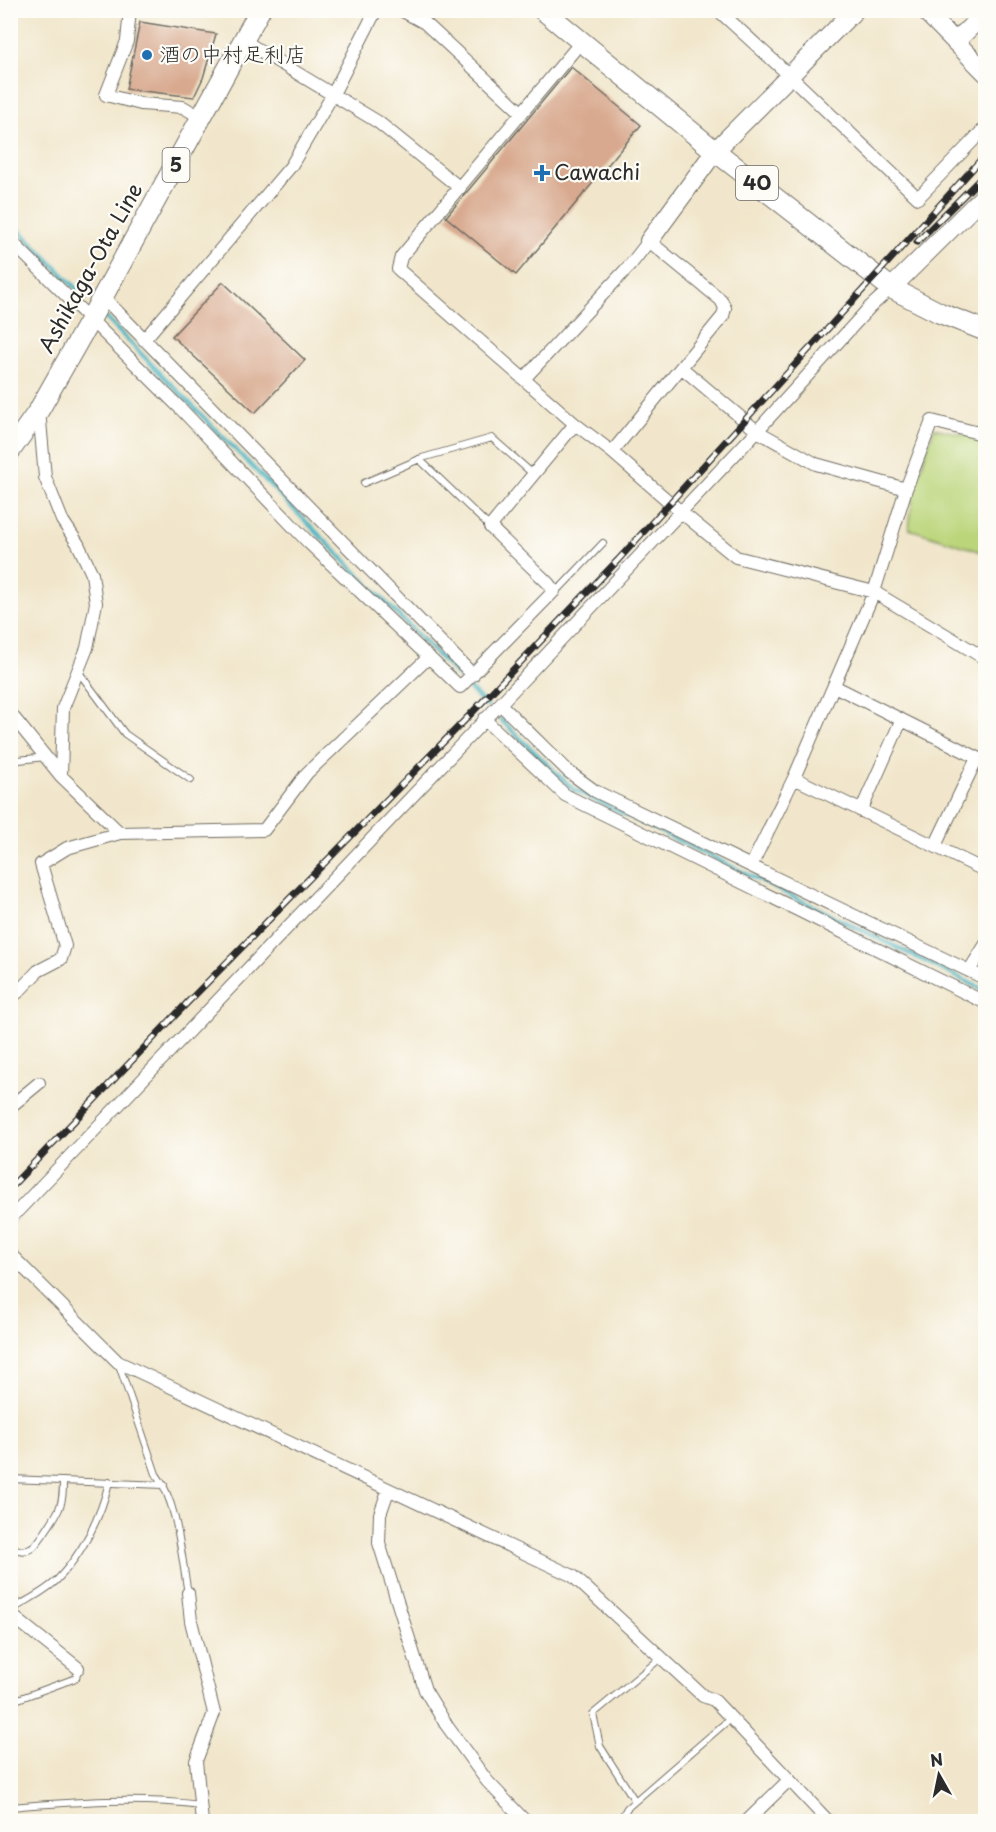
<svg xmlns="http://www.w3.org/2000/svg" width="996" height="1832" font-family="'Playpen Sans','Klee One',sans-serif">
  <rect width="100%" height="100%" fill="#fdfcf7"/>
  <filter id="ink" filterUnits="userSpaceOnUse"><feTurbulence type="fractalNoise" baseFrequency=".0167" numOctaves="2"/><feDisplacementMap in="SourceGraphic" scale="12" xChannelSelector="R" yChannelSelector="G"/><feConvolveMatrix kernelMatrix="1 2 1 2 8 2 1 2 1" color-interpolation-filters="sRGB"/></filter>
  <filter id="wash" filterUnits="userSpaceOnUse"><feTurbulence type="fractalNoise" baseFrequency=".008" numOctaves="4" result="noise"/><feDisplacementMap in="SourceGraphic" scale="24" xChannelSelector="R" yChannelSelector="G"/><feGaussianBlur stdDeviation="1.35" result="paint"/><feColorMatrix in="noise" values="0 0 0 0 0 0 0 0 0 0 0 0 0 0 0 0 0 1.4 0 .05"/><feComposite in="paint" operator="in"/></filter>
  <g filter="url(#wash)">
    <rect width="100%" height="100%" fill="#f1e6cb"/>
    <path fill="#bbd57a" stroke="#738052" stroke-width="1.5" d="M934 428 985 439V553L909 529 913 494Z"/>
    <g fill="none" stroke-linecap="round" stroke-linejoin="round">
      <path stroke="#47b4c2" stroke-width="4.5" d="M10 221 86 298
        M104 316 459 677
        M470 689 487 706
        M500 719 573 789 986 991"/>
    </g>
    <g id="blocks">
      <path fill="#d8a98e" d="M140 22 216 34 203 78 194 97 126 89Z
        M571 67 641 125 516 275 446 217Z
        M223 282 305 360 255 413 172 336Z"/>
    </g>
  </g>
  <g filter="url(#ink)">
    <use href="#blocks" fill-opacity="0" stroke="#706c63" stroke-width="1.5"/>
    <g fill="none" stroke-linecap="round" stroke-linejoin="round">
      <g stroke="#706c63" stroke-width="8">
        <path id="lane" d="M419 459 490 527
          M364 483 422 458 492 438 533 474
          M554 591 562 586 603 543
          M78 671 125 734 191 780
          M10 761 45 757
          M118 1362 156 1474C178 1503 181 1556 188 1593
          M10 1479 164 1485
          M10 1545C16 1550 24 1553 32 1548 38 1544 56 1516 59 1509 63 1500 63 1491 63 1481
          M10 1611C25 1601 45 1592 57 1580 82 1554 101 1517 109 1482
          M10 1702 76 1678 78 1668
          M635 1801 600 1746 593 1714 662 1657
          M10 1807C74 1802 137 1797 200 1805
          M619 1822 627 1808 731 1718"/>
      </g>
      <g stroke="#706c63" stroke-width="14">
        <path id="street" d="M130 10 127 41 106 95 141 104 183 107 202 118
          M401 10 425 23 521 112
          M718 10 789 75 918 198 986 127
          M244 41 378 122 460 188
          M581 42 401 257 398 269 575 424 612 452 681 512 736 557 874 592 794 778 751 866
          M10 240 181 409 308 542 460 687 554 591 548 583 490 527 575 424
          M103 297 473 675
          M144 340 291 166 332 96 376 10
          M682 368 757 431 816 464 906 489 874 592 986 659
          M524 379 631 264 649 241 721 300 725 308 723 316 612 452
          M39 410 45 477 62 520 78 544 92 574 96 603 87 648 63 708 61 776 120 833
          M906 489 932 421 986 435
          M834 686 986 762
          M500 704 569 772 595 791 986 979
          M10 713 61 776
          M484 719 565 795 986 1003
          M794 778 986 871
          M861 811 901 721
          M935 846 977 758
          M969 971 986 944
          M10 997 17 993 38 971 61 959 65 946 41 864 67 848 120 833 264 830 307 773 429 657
          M10 1107 39 1083
          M10 1219 500 704 757 431 870 307 891 288
          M10 1254 118 1362 573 1576 703 1696 714 1700 829 1822
          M388 1491 380 1514 379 1543 425 1690 447 1726 487 1781 526 1822
          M188 1593 191 1621 214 1713 196 1761 202 1822
          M10 1614 78 1668
          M746 1822 789 1780"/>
      </g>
      <g stroke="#706c63" stroke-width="20">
        <path id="secondary" d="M924 10 986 73
          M955 42 984 14 986 15
          M649 241 715 151 855 10
          M891 288 986 194"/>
      </g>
      <g stroke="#706c63" stroke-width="22">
        <path id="primary" d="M543 10 715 151 891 288 940 313 986 331
          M10 451 39 410 90 320 260 10"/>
      </g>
      <use href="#lane" stroke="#fff" stroke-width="6"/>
      <use href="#street" stroke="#fff" stroke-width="12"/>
      <use href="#secondary" stroke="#fff" stroke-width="18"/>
      <use href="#primary" stroke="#fff" stroke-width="20"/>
      <g stroke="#2b2b2b" stroke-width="7">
        <path id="rail" d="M917 242 986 173
          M10 1188 188 1002 466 719 618 560 986 154"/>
      </g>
      <use href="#rail" stroke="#fdfcf7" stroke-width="4.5" stroke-dasharray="14" stroke-linecap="butt"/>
    </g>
  </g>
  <g fill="#1f6fb2" stroke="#fdfcf7" stroke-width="2">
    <circle cx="147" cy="55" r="6"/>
    <path d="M539 164h6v6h6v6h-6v6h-6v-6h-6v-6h6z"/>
  </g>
  <g text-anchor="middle" stroke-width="4.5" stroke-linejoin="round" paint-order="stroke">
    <g fill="#fdfcf7" stroke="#6a6a68" stroke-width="1.5">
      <rect x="162.5" y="148" width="27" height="34" rx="4.5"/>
      <rect x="736" y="166" width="42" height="34" rx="4.5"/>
    </g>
    <g font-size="20" font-weight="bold" fill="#2b2b2b">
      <text x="176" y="172">5</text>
      <text x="757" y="190">40</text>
    </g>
    <g font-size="21" fill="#2b2b2b" stroke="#fdfcf7" text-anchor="start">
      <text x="159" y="62">酒の中村足利店</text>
      <text x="554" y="180">Cawachi</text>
    </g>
    <g font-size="21" fill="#2b2b2b" stroke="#fdfcf7">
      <text transform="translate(91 268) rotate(-61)" y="7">Ashikaga-Ota Line</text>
    </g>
  </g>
  <rect width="996" height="1832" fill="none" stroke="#fdfcf7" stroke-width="36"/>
  <g transform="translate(939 1775) rotate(351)" stroke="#fdfcf7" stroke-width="4.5" paint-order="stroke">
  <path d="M0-4.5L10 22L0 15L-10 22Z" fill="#2b2b2b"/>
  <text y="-9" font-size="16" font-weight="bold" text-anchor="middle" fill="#2b2b2b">N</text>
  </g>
</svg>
